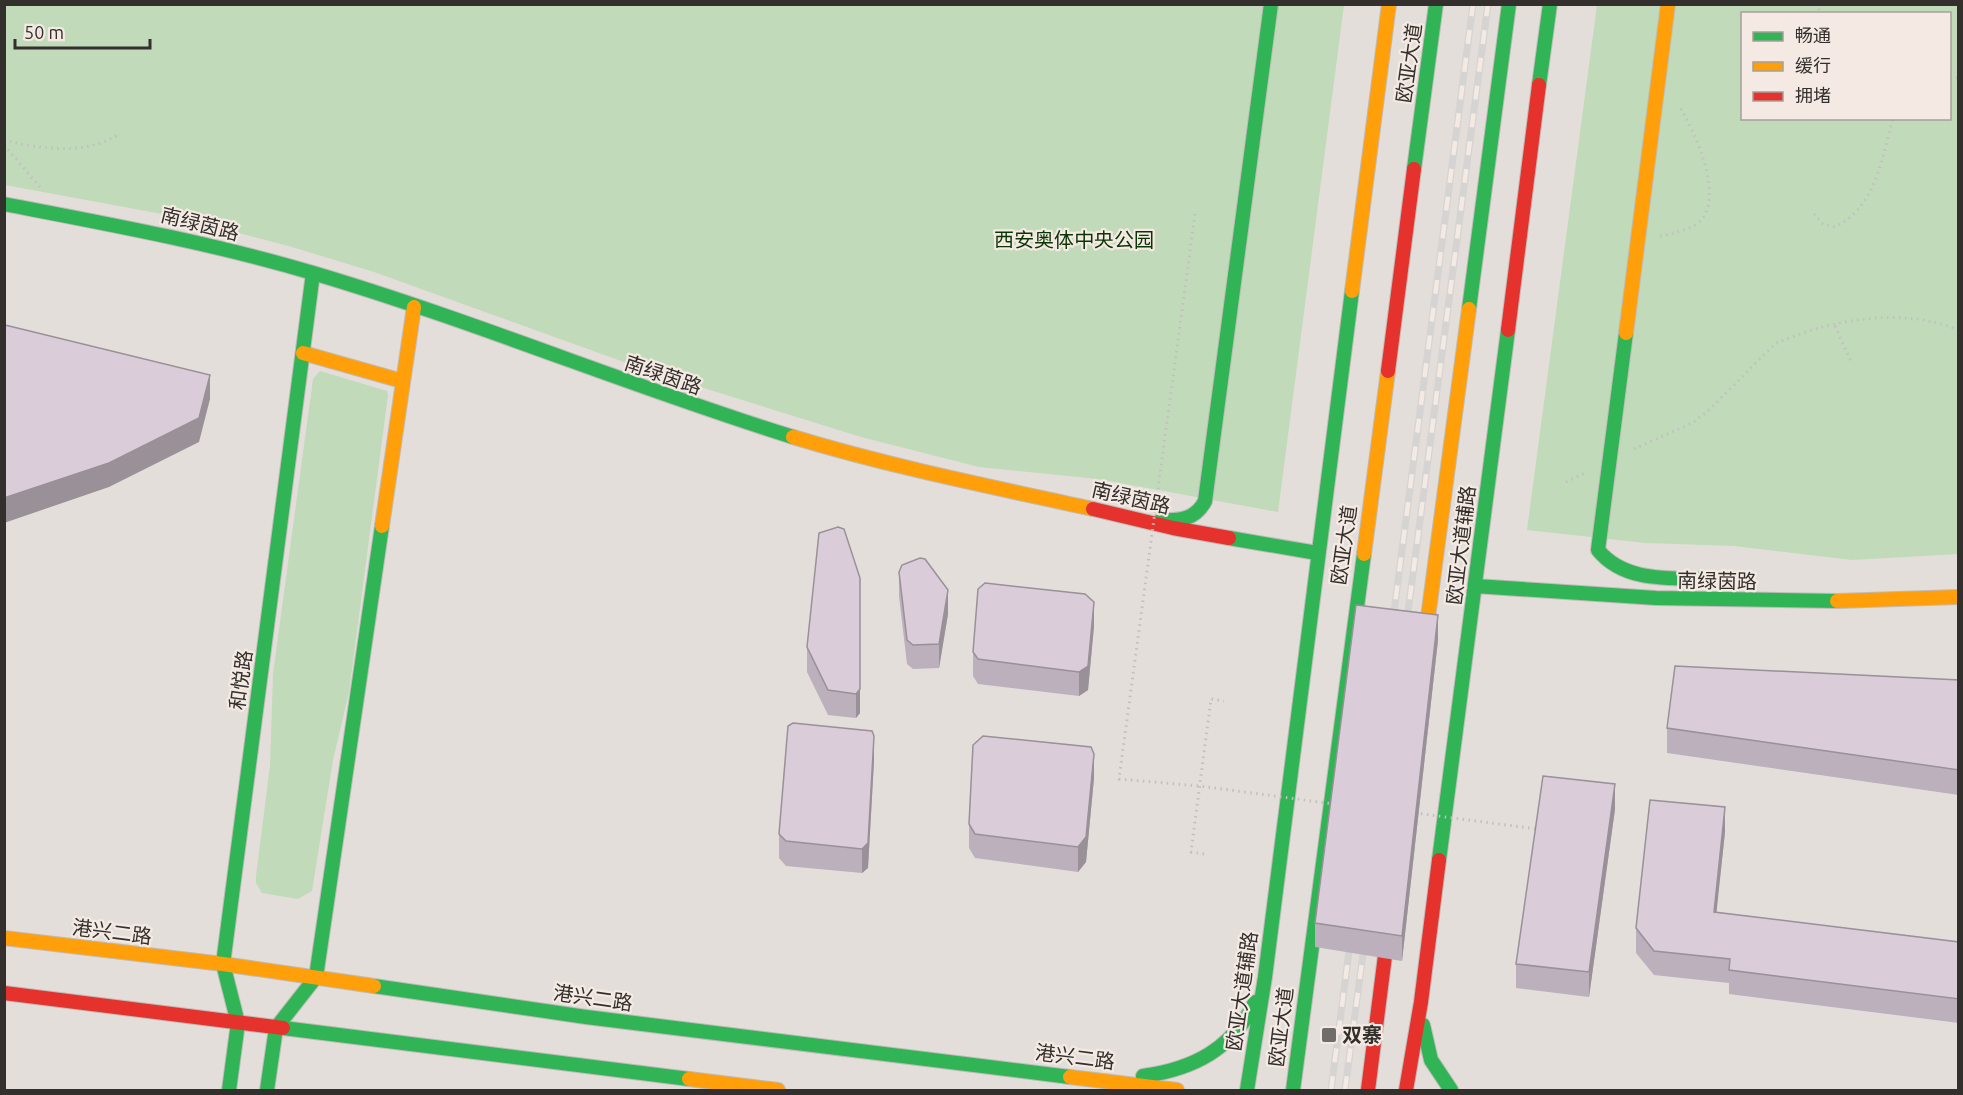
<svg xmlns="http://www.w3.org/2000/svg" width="1963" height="1095" font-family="Ubuntu,'Noto Sans SC',sans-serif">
  <rect width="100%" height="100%" fill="#e3deda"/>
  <path fill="#c1dab9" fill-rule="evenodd" d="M5 5H1344L1278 512 1098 479 979 467 861 437 646 370 374 272 292 247 173 216 5 185Z
    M1597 5H1958V554L1852 560 1734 546 1645 543 1527 530ZM1742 14H1950V118H1742Z
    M320 371 387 391 388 395 349 692 333 760 312 891 298 899 262 893 256 883V876L270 766 273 674 313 379Z"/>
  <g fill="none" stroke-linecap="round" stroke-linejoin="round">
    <g stroke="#bfbbb8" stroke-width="16">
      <path id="fast" d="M1539 85 1550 4
        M1414 169 1436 4
        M4 204C108 224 212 243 313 273 475 321 632 387 793 437
        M1469 309 1509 4
        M1626 333 1598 550C1624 582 1668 578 1706 579
        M1161 520C1180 521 1196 519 1205 501L1271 4
        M1229 538 1317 553
        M1475 586 1656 598 1837 601
        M1439 860 1508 330
        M374 986 586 1017 1070 1077
        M1423 1025 1431 1060 1451 1090
        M283 1028 689 1079
        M1143 1076C1194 1069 1232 1049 1255 1002
        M229 1090 238 1023 223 964 313 273
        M267 1090 276 1028 316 977 382 526
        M1247 1090 1265 977 1352 291
        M1293 1090 1364 554"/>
    </g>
    <g stroke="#bfbbb8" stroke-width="16">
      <path id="slow" d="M1352 291 1389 4
        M1626 333 1668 4
        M303 353 402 381
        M793 437C892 467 992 487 1093 509
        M382 526 414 307
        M1364 554 1388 371
        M1837 601 1958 597
        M1423 655 1469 309
        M4 938 223 964 374 986
        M1070 1077 1177 1090
        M689 1079 778 1090"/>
    </g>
    <g stroke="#bfbbb8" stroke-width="16">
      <path id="jam" d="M1508 330 1539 85
        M1388 371 1414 169
        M1093 509 1173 528 1229 538
        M4 993 283 1028
        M1368 1090 1390 916
        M1406 1090 1421 1002 1439 860"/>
    </g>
    <path stroke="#c1c0bf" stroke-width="3" stroke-dasharray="1.5 4.5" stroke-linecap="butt" d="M1815 4 1822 14
      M1950 77 1958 78
      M4 140C41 149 85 156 119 134
      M4 145 40 187
      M1814 214 1823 224 1835 227C1876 207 1882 158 1893 118
      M1660 236C1674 233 1688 231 1699 222 1726 199 1694 129 1679 106
      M1835 326 1852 364
      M1634 449 1692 423 1707 412 1775 344C1827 320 1904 306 1958 330
      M1566 482 1585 473
      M1204 854 1191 852 1211 699 1224 701"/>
    <use href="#fast" stroke="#30b455" stroke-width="14"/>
    <use href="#slow" stroke="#ff9f0a" stroke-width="14"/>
    <use href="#jam" stroke="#e5322d" stroke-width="14"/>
    <g stroke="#d5d4d2" stroke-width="7">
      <path id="rail" d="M1392 627 1473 4
        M1406 627 1488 4
        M1331 1090 1351 936
        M1345 1090 1365 939"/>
    </g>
    <use href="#rail" stroke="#f4eae3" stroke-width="4.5" stroke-dasharray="14" stroke-linecap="butt"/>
    <path stroke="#c1c0bf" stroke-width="3" stroke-dasharray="1.5 4.5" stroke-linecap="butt" d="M1195 214 1119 779 1200 786 1334 804
      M1415 813 1537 829"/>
  </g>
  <path fill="#bbb0bb" d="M838 527 860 713 856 718 828 715 807 672V647Z
    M899 572 948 614 939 668 913 669 907 664 899 596Z
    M1094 626 1088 690 1079 696 978 684 973 676V652Z
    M1438 640 1402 961 1315 947V923Z
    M1959 680V795L1667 753V728Z
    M874 761 868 868 862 873 786 866 779 858V834Z
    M1094 778 1086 862 1078 872 975 858 969 848V824Z
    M1615 809 1589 997 1516 988V964Z
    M1725 832 1716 912 1959 942V1023L1729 994V983L1654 975 1636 953V928Z"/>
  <path fill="#999098" d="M210 375V399L199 442 109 487 4 523V498Z
    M860 578V713L856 718V694Z
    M948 590V614L939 668V644Z
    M1094 602V626L1088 690 1079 696V672Z
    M1438 615V640L1402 961V936Z
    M874 736V761L868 868 862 873V849Z
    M1094 754V778L1086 862 1078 872V847Z
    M1615 784V809L1589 997V972Z
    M1725 807V832L1714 936V912Z"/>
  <path fill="#dacdd9" stroke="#999098" stroke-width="1.5" d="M5 325 210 375 199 418 109 463 4 498Z
    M838 527 844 529 860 578V689L856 694 828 690 807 647 819 533Z
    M920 558 925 559 948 590 939 644 913 645 907 640 899 572 902 565Z
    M985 583 1085 594 1094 602 1088 666 1079 672 978 659 973 652 978 589Z
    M1356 605 1438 615 1402 936 1315 923Z
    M1675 666 1959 680V770L1667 728Z
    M793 723 872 731 874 736 868 843 862 849 786 841 779 834 788 726Z
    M983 736 1091 747 1094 754 1086 837 1078 847 975 834 969 824 973 745Z
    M1543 776 1615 784 1589 972 1516 964Z
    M1650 800 1725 807 1714 912 1959 942V999L1729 970 1730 959 1654 951 1636 928Z"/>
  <rect fill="#706c69" stroke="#f4eae3" stroke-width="2" x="1321" y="1027" width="16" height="16" rx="3"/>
  <g text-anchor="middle" stroke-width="4.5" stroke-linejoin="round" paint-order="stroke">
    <g font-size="20" fill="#322f2c" stroke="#f4eae3">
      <text transform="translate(1409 63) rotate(-82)" y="7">欧亚大道</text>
      <text transform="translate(200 224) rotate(14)" y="7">南绿茵路</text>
      <text transform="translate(663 375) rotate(19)" y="7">南绿茵路</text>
      <text transform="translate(1131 498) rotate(13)" y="7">南绿茵路</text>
      <text transform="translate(1344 545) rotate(-82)" y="7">欧亚大道</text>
      <text transform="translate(1461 545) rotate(-83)" y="7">欧亚大道辅路</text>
      <text transform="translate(1717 581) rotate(1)" y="7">南绿茵路</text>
      <text transform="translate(241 680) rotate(-82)" y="7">和悦路</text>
      <text transform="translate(112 932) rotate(7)" y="7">港兴二路</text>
      <text transform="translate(1242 991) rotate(-82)" y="7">欧亚大道辅路</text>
      <text transform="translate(593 998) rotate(8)" y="7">港兴二路</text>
      <text transform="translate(1281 1027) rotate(-83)" y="7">欧亚大道</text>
      <text transform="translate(1075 1057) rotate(7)" y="7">港兴二路</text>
    </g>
    <g font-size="20" fill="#093604" stroke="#f4eae3">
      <text x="1074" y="247">西安奥体中央公园</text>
    </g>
    <g font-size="20" font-weight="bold" fill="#322f2c" stroke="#f4eae3" text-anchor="start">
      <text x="1342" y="1042">双寨</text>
    </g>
  </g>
  <rect width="1963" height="1095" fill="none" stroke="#322f2c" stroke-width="12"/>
  <rect x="1741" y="12" width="210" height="108" fill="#f4eae3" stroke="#a69f9a" stroke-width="1.5"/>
  <rect x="1753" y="32" width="30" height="9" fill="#30b455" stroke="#a69f9a" stroke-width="1.5"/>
  <text x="1795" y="42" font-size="18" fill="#322f2c">畅通</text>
  <rect x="1753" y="62" width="30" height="9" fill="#ff9f0a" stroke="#a69f9a" stroke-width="1.5"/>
  <text x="1795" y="72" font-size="18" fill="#322f2c">缓行</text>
  <rect x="1753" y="92" width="30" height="9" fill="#e5322d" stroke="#a69f9a" stroke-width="1.5"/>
  <text x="1795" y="102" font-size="18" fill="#322f2c">拥堵</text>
  <path d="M15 39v9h135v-9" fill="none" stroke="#322f2c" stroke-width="3"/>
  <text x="24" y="39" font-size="18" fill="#322f2c" stroke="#f4eae3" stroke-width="4.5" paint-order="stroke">50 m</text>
</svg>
